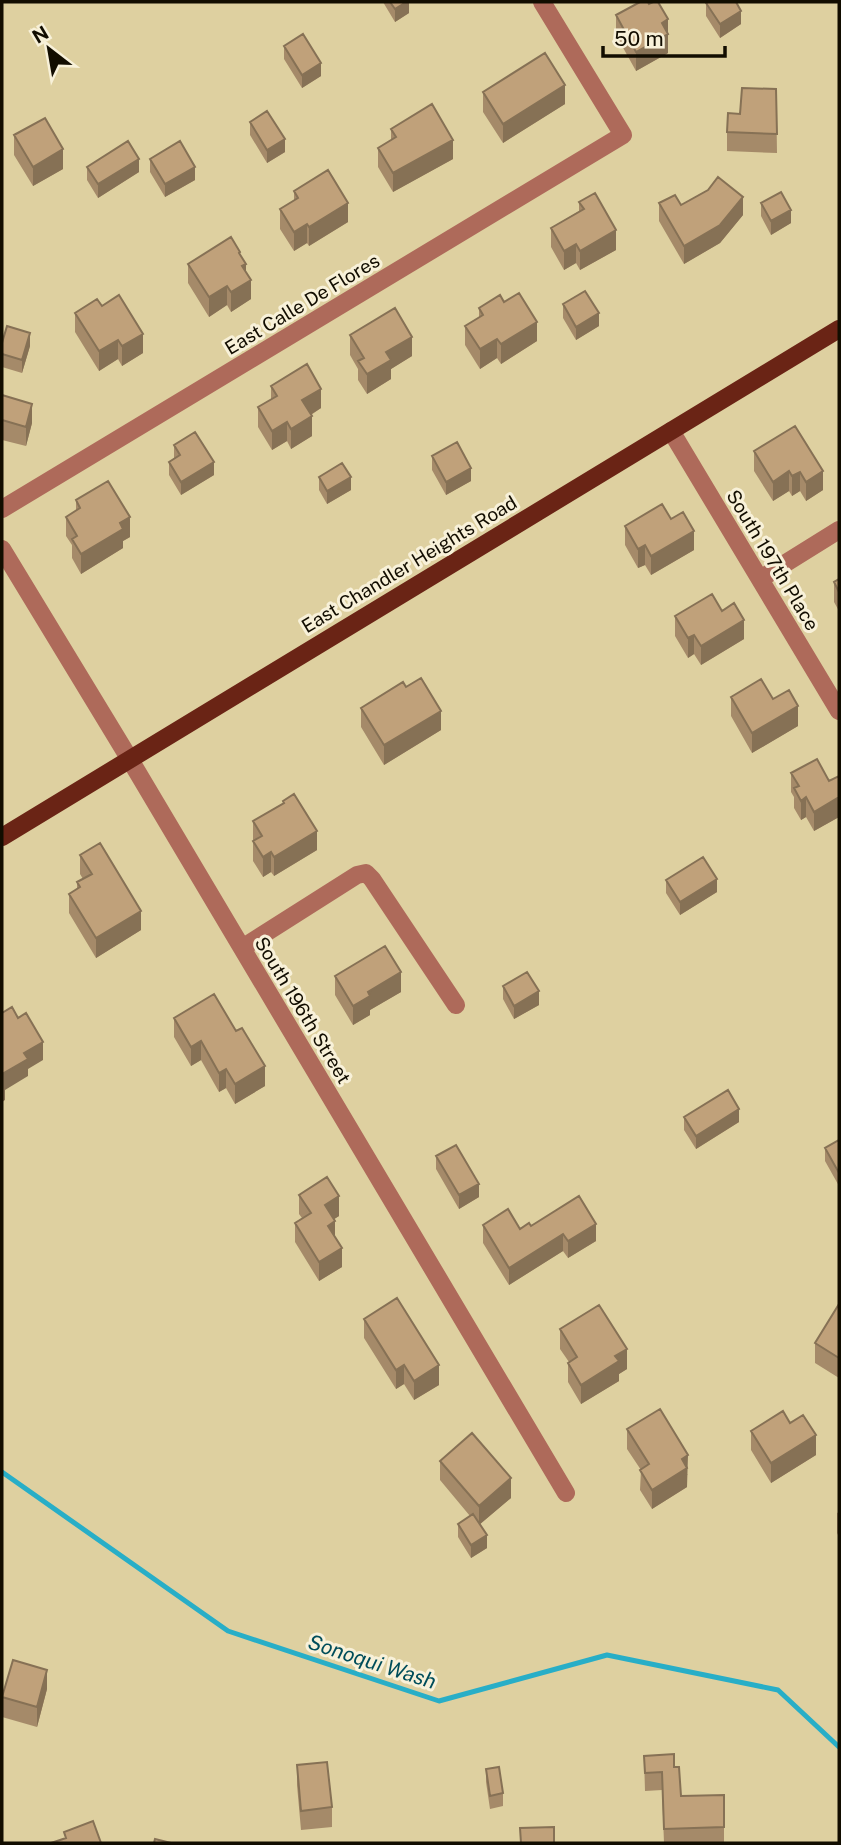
<svg xmlns="http://www.w3.org/2000/svg" width="841" height="1845" font-family="'Public Sans',sans-serif">
  <rect width="100%" height="100%" fill="#ded0a0"/>
  <g fill="none" stroke-linecap="round" stroke-linejoin="round">
    <path stroke="#28aec7" stroke-width="5" d="M2 1472 228 1631 439 1701 607 1655 778 1690 839 1747"/>
    <path stroke="#ae6a5a" stroke-width="18" d="M671 431 839 711
      M2 509 623 135 542 2
      M2 549 129 758 566 1493
      M760 579 839 530
      M242 948 357 875 366 873 372 879 456 1005"/>
    <path stroke="#6a2415" stroke-width="18" d="M2 837 839 329"/>
  </g>
  <path fill="#a58a69" d="M383 2H409V13L395 22Z
    M706 3 741 24 720 38 706 16Z
    M649 4 668 19V53L636 71 616 35V15Z
    M284 46 321 76 302 88 284 59Z
    M776 89 777 153 727 151V132Z
    M483 92 565 104 503 143 483 112Z
    M250 122 285 152 267 163 250 135Z
    M391 129 453 159 393 192 378 167V148L391 140Z
    M14 135 63 169 33 186 14 155Z
    M150 159 195 180 165 197 150 172Z
    M87 167 139 172 98 198 87 180Z
    M294 191 348 222 309 246 307 243 294 251 280 229V209L294 201Z
    M579 202 616 250 580 270 576 263 564 270 551 247V228L579 211Z
    M659 203 681 205 743 215 720 243 684 264 659 221Z
    M761 203 791 223 771 235 761 216Z
    M240 256 246 272 251 299 231 312 227 305 209 317 188 283V264Z
    M504 302 537 341 501 364 497 358 480 369 465 345V326L479 318V308Z
    M563 304 599 326 576 340 563 318Z
    M75 313 143 353 122 366 118 359 99 371 75 332Z
    M350 335 412 356 391 369V379L367 394 358 380V369L350 355Z
    M2 343 30 346 22 373 2 367Z
    M271 386 321 408 311 415 312 436 291 449 287 441 272 450 258 427V407L271 399Z
    M2 395 32 423 26 446 2 440Z
    M795 426 823 490 806 501 800 491 792 496 789 491 773 501 754 471V451Z
    M174 445 214 475 181 495 169 475V462L174 458Z
    M432 456 471 481 446 495 432 470Z
    M319 477 351 490 327 504 319 490Z
    M76 500 130 537 123 541V548L81 574 72 558V545L66 536V517L76 511Z
    M671 519 694 550 651 575 645 565 638 568 625 545V526Z
    M839 579V611L834 602V582Z
    M722 611 744 639 701 665 694 654 688 658 675 636V616Z
    M731 697 798 726 752 753 731 716Z
    M361 708 441 730 384 765 361 727Z
    M791 773 829 781 839 777V817L814 831 806 817 801 820 794 808V797L791 792Z
    M283 801 317 850 274 876 271 872 263 877 253 861V821L283 803Z
    M80 855 141 930 96 958 69 913V894L77 889V882L83 879 80 874Z
    M838 864H839V885L838 884Z
    M666 880 717 892 680 915 666 893Z
    M335 976 401 992 370 1010V1015L353 1025 335 995Z
    M503 986 539 1005 514 1019 503 999Z
    M174 1018 265 1086 235 1104 226 1088 219 1092 201 1060 191 1066 174 1037Z
    M684 1117 739 1122 696 1149 684 1130Z
    M839 1140V1186L825 1161V1148Z
    M436 1156 479 1197 459 1209 436 1169Z
    M299 1195 339 1216 334 1219 335 1237 342 1267 319 1281 295 1242V1223L302 1218 299 1214Z
    M483 1225 520 1229 531 1226 596 1241 568 1258 563 1251 509 1285 483 1243Z
    M839 1304V1378L815 1363V1343Z
    M364 1319 439 1385 414 1400 404 1384 396 1389 364 1338Z
    M560 1329 627 1369 619 1374V1381L581 1404 568 1382V1363L569 1362 560 1349Z
    M627 1429 688 1475H687V1487L652 1509 640 1490 641 1470 627 1449Z
    M751 1431 816 1455 771 1483 751 1450Z
    M440 1461 511 1498 480 1524 487 1548 471 1558 458 1537V1524L470 1516 440 1480Z
    M839 1512V1537L837 1533V1513Z
    M47 1689 37 1727 2 1717V1697Z
    M644 1756 674 1767 681 1796 724 1795V1843H664L662 1790 645 1791Z
    M297 1765 332 1807V1827L301 1830 297 1785Z
    M486 1769 503 1793V1806L490 1809 486 1782Z"/>
  <path fill="#867155" d="M406 2H409V13L395 22V9Z
    M741 11V24L720 38V24Z
    M668 19V53L636 71V52L662 23Z
    M321 63V76L302 88V75Z
    M565 85V104L503 143V124Z
    M285 139V152L267 163V150Z
    M453 140V159L393 192V173Z
    M63 149V169L33 186V167Z
    M139 159V172L98 198V184Z
    M195 167V180L165 197V184Z
    M743 197V215L720 243 684 264V246Z
    M348 203V222L309 246V227Z
    M791 210V223L771 235V221Z
    M307 224V243L294 251V232Z
    M616 230V250L580 270V251Z
    M576 244V263L564 270V251Z
    M246 264V283L251 280V299L231 312V292L242 266Z
    M227 286V305L209 317V297Z
    M599 313V326L576 340V327Z
    M537 322V341L501 364V344Z
    M30 333V346L22 373V360Z
    M143 334V353L122 366V346Z
    M412 337V356L391 369V379L367 394V374L386 352Z
    M497 339V358L480 369V349Z
    M118 340V359L99 371V351Z
    M321 389V408L302 420V400Z
    M32 404V423L26 446V427Z
    M312 416V436L291 449V429Z
    M287 422V441L272 450V431Z
    M214 462V475L181 495V482Z
    M471 468V481L446 495V482Z
    M789 471V491L773 501V482Z
    M823 471V490L806 501V482Z
    M800 472V491L792 496V476Z
    M351 477V490L327 504V491Z
    M130 517V537L123 541V548L81 574V554L120 523Z
    M694 531V550L651 575V556Z
    M645 545V565L638 568V549Z
    M744 620V639L701 665V646Z
    M694 635V654L688 658V638Z
    M798 706V726L752 753V733Z
    M441 711V730L384 765V745Z
    M806 797V817L801 820V801Z
    M839 797V817L814 831V812Z
    M317 831V850L274 876V857Z
    M271 852V872L263 877V857Z
    M717 879V892L680 915V902Z
    M141 911V930L96 958V938Z
    M401 972V992L370 1010V1015L353 1025V1006L368 992Z
    M539 991V1005L514 1019V1006Z
    M201 1041V1060L191 1066V1047Z
    M43 1042V1060L28 1069V1076L5 1090V1100L2 1102V1074L24 1053Z
    M265 1066V1086L235 1104V1084Z
    M226 1069V1088L219 1092V1073Z
    M739 1109V1122L696 1149V1136Z
    M479 1184V1197L459 1209V1195Z
    M339 1196V1216L325 1225V1205Z
    M335 1221V1241L328 1226Z
    M596 1224V1241L568 1258V1241Z
    M563 1234V1251L509 1285V1268Z
    M342 1248V1267L319 1281V1262Z
    M627 1349V1369L619 1374V1381L581 1404V1385L615 1356Z
    M404 1365V1384L396 1389V1370Z
    M439 1365V1385L414 1400V1381Z
    M816 1435V1455L771 1483V1463Z
    M688 1455 687 1487 652 1509V1490L682 1459Z
    M511 1478V1498L479 1525V1506Z
    M487 1535V1548L471 1558V1545Z
    M47 1670V1689L37 1727V1707Z"/>
  <path fill="#c0a17a" stroke="#867155" stroke-width="2" d="M390 2H406L395 9Z
    M640 2H648L649 4 653 2H658L668 19 662 23 668 34 636 52 616 15Z
    M708 2H736L741 11 720 24 706 3Z
    M303 34 321 63 302 75 284 46Z
    M545 53 565 85 503 124 483 92Z
    M742 88 776 89 777 134 727 132 728 113 740 114Z
    M432 104 453 140 393 173 378 148 396 137 391 129Z
    M267 111 285 139 267 150 250 122Z
    M45 118 63 149 33 167 14 135Z
    M128 141 139 159 98 184 87 167Z
    M180 141 195 167 165 184 150 159Z
    M328 170 348 203 309 227 307 224 294 232 280 209 298 198 294 191Z
    M718 177 743 197 720 225 684 246 659 203 675 195 681 205 708 190Z
    M781 192 791 210 771 221 761 203Z
    M595 193 616 230 580 251 576 244 564 251 551 228 584 209 579 202Z
    M231 237 240 252 239 253 246 264 242 266 251 280 231 292 227 286 209 297 188 264Z
    M585 291 599 313 576 327 563 304Z
    M519 293 537 322 501 344 497 339 480 349 465 326 483 315 479 308 500 295 504 302Z
    M119 295 143 334 122 346 118 340 99 351 75 313 97 299 102 306Z
    M395 308 412 337 386 352 391 360 367 374 358 361 364 358 350 335Z
    M7 326 30 333 22 360 2 354V343Z
    M307 364 321 389 302 400 312 416 291 429 287 422 272 431 258 407 277 396 271 386Z
    M2 395 32 404 26 427 2 420Z
    M795 426 823 471 806 482 800 472 792 476 789 471 773 482 754 451Z
    M195 432 214 462 181 482 169 462 180 455 174 445Z
    M457 442 471 468 446 482 432 456Z
    M342 463 351 477 327 491 319 477Z
    M108 481 130 517 120 523 123 529 81 554 72 539 77 536 66 517 80 508 76 500Z
    M662 504 671 519 683 512 694 531 651 556 645 545 638 549 625 526Z
    M839 579V592L834 582Z
    M712 594 722 611 734 603 744 620 701 646 694 635 688 638 675 616Z
    M421 678 441 711 384 745 361 708 403 682 406 687Z
    M761 679 773 699 789 690 798 706 752 733 731 697Z
    M817 759 829 781 839 776V797L814 812 806 797 801 801 794 788 799 786 791 773Z
    M294 794 317 831 274 857 271 852 263 857 253 841 262 836 253 821 284 803 283 801Z
    M100 843 141 911 96 938 69 894 80 887 77 882 92 874 80 855Z
    M703 857 717 879 680 902 666 880Z
    M385 946 401 972 368 992 370 996 353 1006 335 976Z
    M527 972 539 991 514 1006 503 986Z
    M214 994 236 1031 242 1028 265 1066 235 1084 226 1069 219 1073 201 1041 191 1047 174 1018Z
    M12 1007 18 1018 26 1013 43 1042 24 1053 28 1059 2 1074V1013Z
    M728 1090 739 1109 696 1136 684 1117Z
    M839 1140V1173L825 1148Z
    M456 1145 479 1184 459 1195 436 1156Z
    M327 1177 339 1196 325 1205 335 1221 328 1226 342 1248 319 1262 295 1223 311 1213 299 1195Z
    M579 1196 596 1224 568 1241 563 1234 509 1268 483 1225 508 1209 520 1229 529 1223 531 1226Z
    M397 1298 439 1365 414 1381 404 1365 396 1370 364 1319Z
    M839 1304V1358L815 1343Z
    M599 1305 627 1349 615 1356 619 1361 581 1385 568 1363 577 1357 560 1329Z
    M660 1409 688 1455 682 1459 687 1468 652 1490 640 1470 649 1464 627 1429Z
    M783 1411 790 1423 803 1415 816 1435 771 1463 751 1431Z
    M472 1433 511 1478 479 1506 440 1461Z
    M473 1514 487 1535 471 1545 458 1524Z
    M13 1660 47 1670 37 1707 2 1697Z
    M674 1754V1767H679L681 1796 724 1795V1827L664 1829 662 1772 645 1773 644 1756Z
    M327 1762 332 1807 301 1811 297 1765Z
    M499 1767 503 1793 490 1796 486 1769Z
    M93 1821 101 1843H51L66 1838 64 1832Z
    M554 1827V1843H521L520 1828Z
    M155 1839 171 1843H154Z"/>
  <g text-anchor="middle" stroke-width="6" stroke-linejoin="round" paint-order="stroke">
    <g font-size="19" fill="#120d00" stroke="#f8f1d9">
      <text transform="translate(302 304) rotate(-31)" y="7">East Calle De Flores</text>
      <text transform="translate(773 560) rotate(59)" y="7">South 197th Place</text>
      <text transform="translate(409 564) rotate(-31)" y="7">East Chandler Heights Road</text>
      <text transform="translate(303 1010) rotate(59)" y="7">South 196th Street</text>
    </g>
    <g font-size="21" font-style="italic" fill="#004d5a" stroke="#f8f1d9">
      <text transform="translate(372 1662) rotate(18)" y="7">Sonoqui Wash</text>
    </g>
  </g>
  <rect width="841" height="1845" fill="none" stroke="#120d00" stroke-width="7"/>
  <g transform="translate(49 49) rotate(329)" stroke="#f8f1d9" stroke-width="5" paint-order="stroke">
  <path d="M0-5L12 26L0 18L-12 26Z" fill="#120d00"/>
  <text y="-10" font-size="19" font-weight="bold" text-anchor="middle" fill="#120d00">N</text>
  </g>
  <path d="M603 46v10h122v-10" fill="none" stroke="#120d00" stroke-width="3.5"/>
  <text x="614" y="46" font-size="21" fill="#120d00" stroke="#f8f1d9" stroke-width="5" paint-order="stroke">50 m</text>
</svg>
